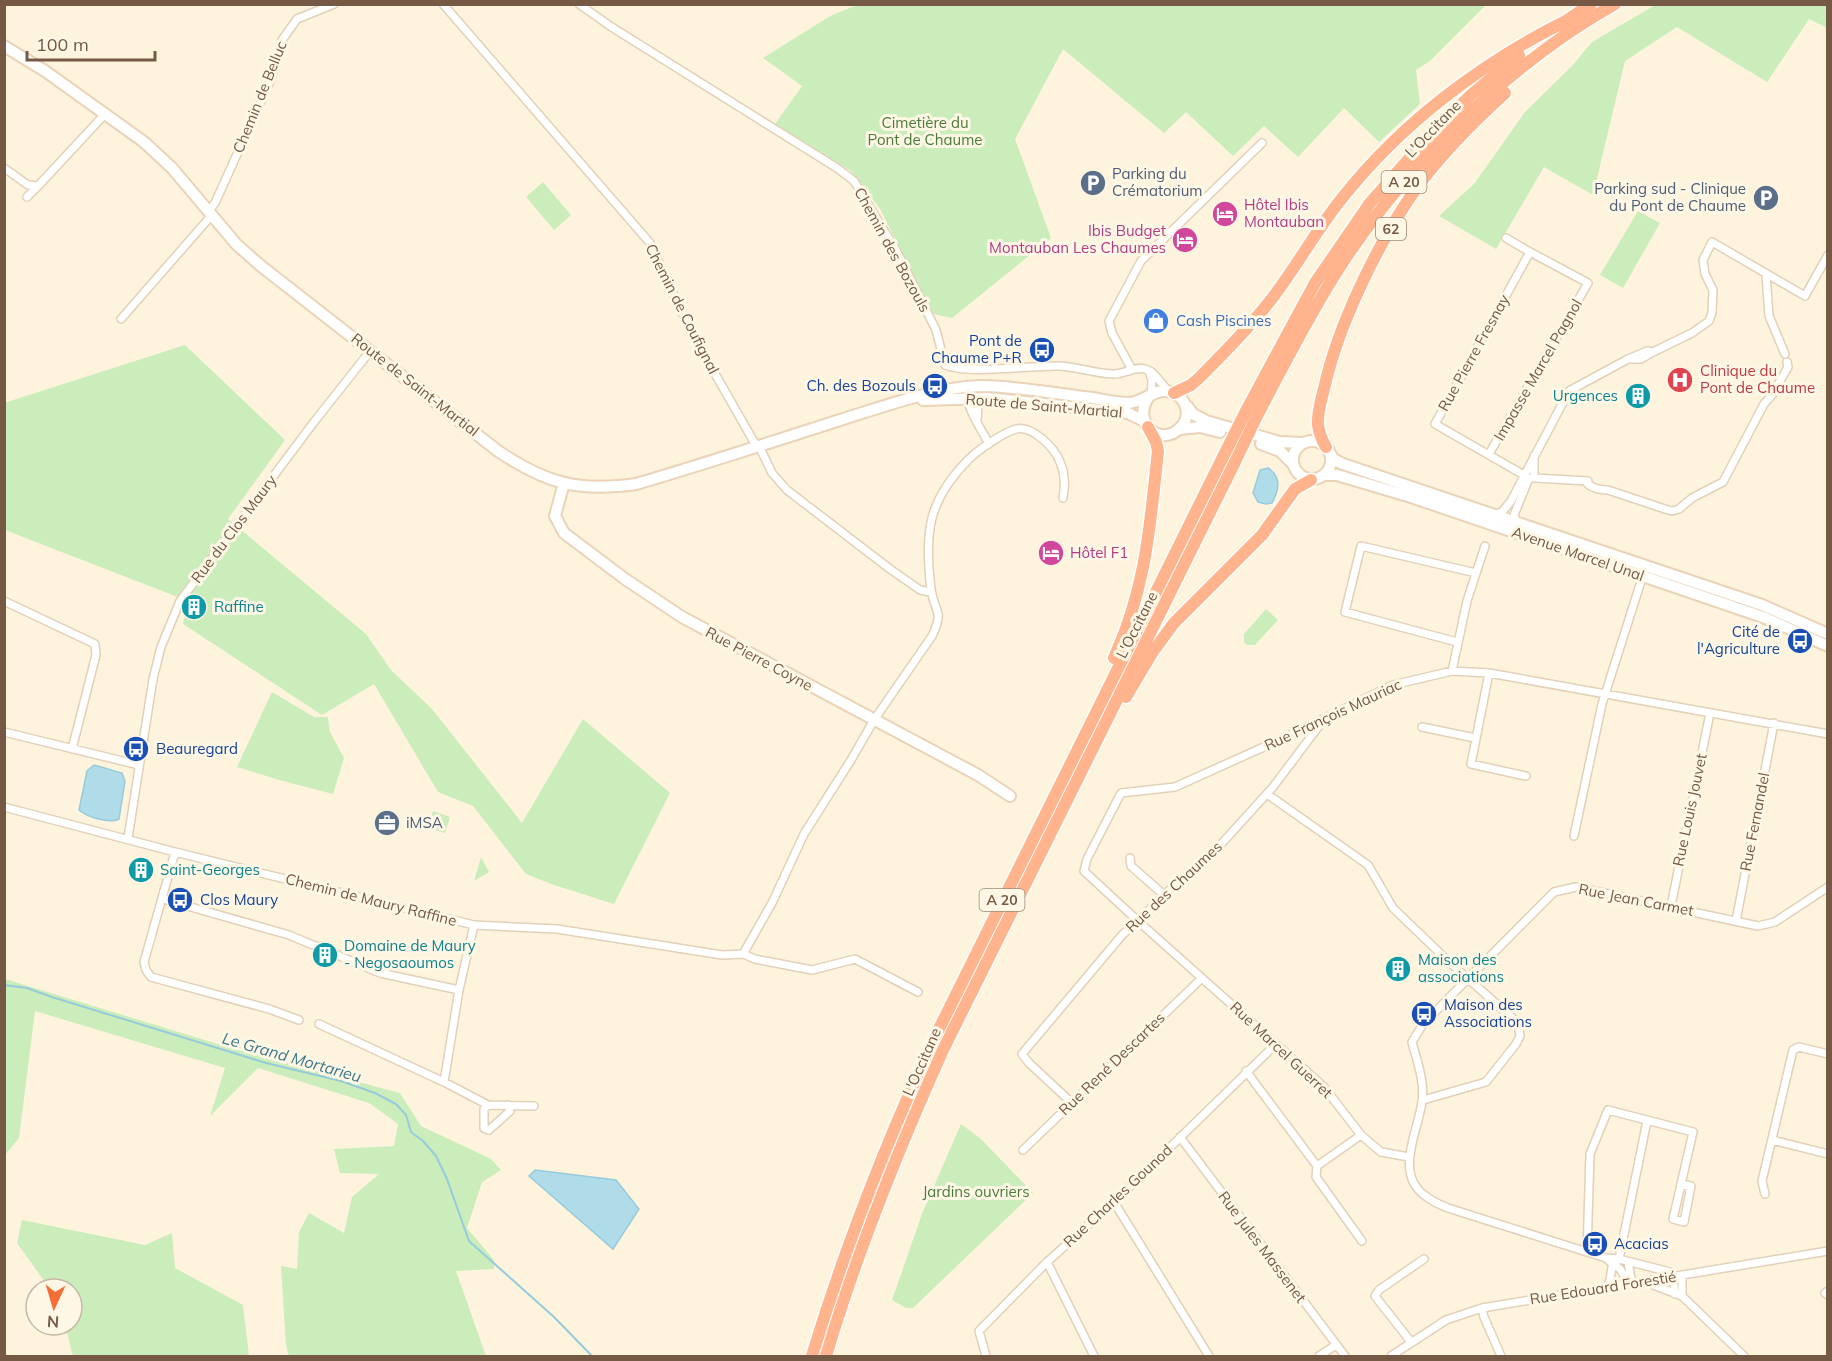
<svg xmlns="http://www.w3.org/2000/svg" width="1832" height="1361" font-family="Mulish,sans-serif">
  <rect width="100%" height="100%" fill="#fef4dd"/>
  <path fill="#cbecbb" d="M860 4H1486V5L1430 61 1416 70 1420 104 1379 142 1344 108 1298 157 1264 126 1233 156 1186 112 1164 133 1063 49 1015 139 1051 238 952 318 933 314 880 209 851 171 775 124 802 86 763 58 832 15Z
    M1657 4 1827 5V28L1809 19 1767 82 1677 27 1625 61 1593 195 1544 167 1496 249 1439 216 1474 184 1525 112 1572 66 1592 42Z
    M543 182 571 215 554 230 526 197Z
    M1638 211 1660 223 1623 288 1600 275Z
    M185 345 285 440 228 519 366 634 391 670 432 709 522 823 583 719 670 793 614 904 554 885 526 874 473 806 438 792 374 684 322 715 183 624 188 601 5 530 4 403Z
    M1266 609 1278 620 1255 645H1247L1244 642V634Z
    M272 692 314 717H328L330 732 344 758 333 794 283 781 237 767Z
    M433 811 450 817 445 833 428 828Z
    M481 857 489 872 474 881Z
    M5 979 234 1049 400 1093 421 1126 491 1159 501 1170 482 1182 467 1228 494 1260V1269L456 1271 486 1356H289L286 1345 281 1266 297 1269 299 1232 309 1213 344 1233 352 1197 379 1174 340 1173 334 1149 394 1146 398 1124 369 1103 258 1068 210 1116 225 1068 35 1011 19 1138 5 1155Z
    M961 1124 981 1139 1033 1193 913 1308H906L892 1300 922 1214Z
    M22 1220 145 1245 172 1233 175 1268 243 1305 249 1356H73L65 1325H72V1289H50L17 1243Z"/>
  <path fill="#b0dce9" stroke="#96cbdb" stroke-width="1.5" d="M1268 468C1282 477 1279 490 1272 503L1266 504 1258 502 1253 493 1260 470Z
    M94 765 122 773 125 781 119 819C109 824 87 817 79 810L87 771Z
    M535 1170 616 1180 639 1209 613 1249 529 1176Z"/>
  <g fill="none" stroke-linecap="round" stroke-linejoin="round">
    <path stroke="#96cbdb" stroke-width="2" d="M4 985 27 988 52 997 266 1063 341 1081 375 1093 396 1104 406 1115 411 1132 423 1141 436 1156 447 1179 469 1241 554 1317 592 1356"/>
    <g stroke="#e2d0b8" stroke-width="10">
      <path id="street" d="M443 4 650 243 690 330 754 442 761 450 772 473 787 490 890 569 920 590 931 592
        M579 4 610 26 837 168 854 181 896 250 936 330 945 365C969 375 1030 365 1060 366 1078 367 1096 374 1114 374 1125 374 1135 366 1145 369 1156 372 1160 384 1169 391
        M4 168 28 185 38 186 106 113
        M27 197 38 186
        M208 212 215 203 271 79 282 40 297 19 334 4
        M1506 238 1530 252
        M1766 274 1769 316 1785 354
        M121 319 211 216
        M1628 359H1641L1653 352 1692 333 1709 321 1712 313 1713 290 1705 274 1703 260 1712 242 1805 296 1828 255
        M1129 371 1130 366 1112 333 1109 321 1141 261 1262 143
        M1149 372 1152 379 1151 396
        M967 398C969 412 982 430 989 444
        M977 420 978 405 985 399
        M1489 454 1588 283 1530 252 1435 424 1529 478
        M1531 478H1534V456
        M1534 478 1588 481
        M1586 482C1590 488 1601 490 1608 490L1665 509 1672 511 1679 509 1692 498 1723 482 1764 404 1772 395 1788 367 1787 362
        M1496 514 1502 512 1511 501 1569 391 1628 359 1647 351 1653 352
        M1516 522 1514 515 1529 478
        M4 601 95 644 96 655 72 749
        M1457 642 1345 612 1361 546 1476 573
        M1452 671 1467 601 1485 546
        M1489 673 1471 764 1526 776
        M1422 727 1475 738
        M4 732 139 765
        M1267 794 1368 865 1393 908 1447 960 1518 1023 1520 1036 1516 1044 1486 1082 1423 1100
        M4 807 175 852 474 925 557 929 722 955 743 954 755 959 812 970 855 959 918 992
        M1574 836 1602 704 1644 572
        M128 838 153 679 161 647 180 601 314 422 371 350
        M175 852 144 962 146 970 151 977 269 1009 299 1020
        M1130 858 1131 866 1164 895
        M163 899 289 935 380 973 459 990
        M1671 906 1710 713
        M1736 921 1774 723
        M743 954 772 903 804 834 851 760 874 720 932 636C945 609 934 613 931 589 924 532 928 500 969 459 978 450 1004 432 1016 429 1032 425 1055 448 1060 462 1065 473 1065 487 1063 498
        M319 1024 444 1082 488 1105 534 1106
        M1246 1071 1317 1166
        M444 1082 459 990 474 925
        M1072 1103 1029 1063 1022 1054 1123 934 1135 924 1164 895 1214 852 1273 787 1322 722
        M488 1105 484 1109V1128L489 1130 510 1111 508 1105
        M1361 1135 1317 1166 1316 1177 1362 1241
        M1180 1137 1345 1356
        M1772 1140 1828 1154
        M1023 1150 1202 978
        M1409 1157 1381 1152 1361 1135 1324 1087 1138 921 1084 871 1087 859 1121 793 1175 787 1286 737 1393 685 1452 671 1489 673 1828 734
        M1765 1194 1762 1181 1793 1050 1799 1047 1828 1054
        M1114 1202 1209 1356
        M1587 1252 1590 1154 1608 1110 1693 1132 1673 1219 1684 1222 1691 1186 1681 1184
        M1619 1259 1647 1121
        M1608 1260 1620 1269 1629 1283
        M1047 1262 1094 1356
        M1628 1262 1631 1278 1629 1283
        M1682 1275V1296
        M1673 1276 1670 1272 1619 1259 1606 1258 1448 1208C1441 1205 1433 1202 1427 1197 1393 1175 1418 1132 1422 1102 1425 1082 1417 1061 1412 1042L1423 1024 1554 892 1576 887 1758 926 1775 922 1828 887
        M1673 1276 1675 1294
        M1643 1281 1682 1296 1744 1356
        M1609 1286 1612 1267 1617 1261
        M1828 1291 1825 1293 1828 1295
        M1482 1308 1484 1317 1501 1356
        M1411 1342 1375 1296 1379 1290 1424 1259
        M986 1356 979 1331 1047 1262 1114 1202 1276 1044
        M1319 1356 1336 1345
        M1391 1356 1446 1320 1482 1308 1828 1251"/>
    </g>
    <g stroke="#ead3b8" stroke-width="14">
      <path id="secondary" d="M4 46 45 71 144 142 172 168 237 245 261 266 498 451C547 484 579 492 636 484 704 464 772 442 840 420 882 407 936 387 980 386 1017 386 1056 394 1093 398 1104 400 1117 403 1129 403 1144 402 1156 387 1171 392 1187 397 1192 417 1180 428 1160 448 1132 422 1148 398
        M923 400 987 398 1128 413 1144 421
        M1187 406 1193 414 1206 421 1280 442 1303 443
        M1179 429 1200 427 1220 432
        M1293 460a19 19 0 1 1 38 0a19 19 0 1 1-38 0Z
        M1261 444 1280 451 1293 464
        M1331 455 1333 459 1343 464 1762 605 1828 634
        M1325 475H1337L1411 497 1763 617 1828 646
        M564 483 555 516 564 533 625 579 682 617 978 775 1010 796"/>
    </g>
    <g stroke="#fff" stroke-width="15">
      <path id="highway" d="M1560 25 1591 4
        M1174 393 1191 385 1199 378C1223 354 1249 328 1270 301 1296 268 1316 230 1343 197 1402 123 1481 63 1566 21
        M1246 411 1315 283 1370 203 1431 134 1471 95 1519 55
        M1257 416C1282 368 1307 319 1336 273 1401 170 1508 64 1615 4
        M1326 447C1322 440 1319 433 1318 425 1317 413 1321 401 1324 389 1338 325 1377 245 1415 190 1441 154 1472 123 1505 93
        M1114 658C1146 588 1150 526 1158 451L1156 442 1148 427
        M1126 697 1152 653 1174 623 1262 535 1295 489 1311 480
        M812 1356C844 1250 885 1146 931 1045L1223 457
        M826 1356C857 1252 898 1150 943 1050L1235 462"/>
    </g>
    <use href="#street" stroke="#fff" stroke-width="7"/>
    <use href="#secondary" stroke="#fff" stroke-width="10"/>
    <use href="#highway" stroke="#ffb48d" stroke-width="12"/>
    <g stroke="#fff" stroke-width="15" stroke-linecap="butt">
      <path id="highway-bridge" d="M1223 457 1246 411
        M1235 462 1257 416"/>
    </g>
    <use href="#highway-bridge" stroke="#ffb48d" stroke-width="12"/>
  </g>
  <defs>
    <g id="parking-disc" transform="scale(1.35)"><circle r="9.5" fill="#5c6f8a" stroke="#fff7e5"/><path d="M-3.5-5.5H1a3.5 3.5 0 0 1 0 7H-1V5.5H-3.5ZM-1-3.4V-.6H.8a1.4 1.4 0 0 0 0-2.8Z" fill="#fff"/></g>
    <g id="hotel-disc" transform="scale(1.35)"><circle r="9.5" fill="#d1479c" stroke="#fff7e5"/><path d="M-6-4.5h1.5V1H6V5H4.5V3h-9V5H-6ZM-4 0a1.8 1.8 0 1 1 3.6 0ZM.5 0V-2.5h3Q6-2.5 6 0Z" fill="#fff"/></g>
    <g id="shop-disc" transform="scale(1.35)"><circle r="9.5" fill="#3f7fe0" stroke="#fff7e5"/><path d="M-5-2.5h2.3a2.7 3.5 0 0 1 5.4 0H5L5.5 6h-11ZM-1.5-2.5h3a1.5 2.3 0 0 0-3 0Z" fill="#fff"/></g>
    <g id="bus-disc" transform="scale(1.35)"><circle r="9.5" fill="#1a4fb4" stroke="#fff7e5"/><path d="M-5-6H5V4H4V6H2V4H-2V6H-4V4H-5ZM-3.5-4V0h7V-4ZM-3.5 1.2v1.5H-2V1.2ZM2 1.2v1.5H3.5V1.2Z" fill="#fff"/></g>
    <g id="hospital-disc" transform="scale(1.35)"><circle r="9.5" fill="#e0444e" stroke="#fff7e5"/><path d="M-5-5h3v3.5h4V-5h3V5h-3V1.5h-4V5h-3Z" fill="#fff"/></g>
    <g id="building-disc" transform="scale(1.35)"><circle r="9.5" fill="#0f9aa8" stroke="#fff7e5"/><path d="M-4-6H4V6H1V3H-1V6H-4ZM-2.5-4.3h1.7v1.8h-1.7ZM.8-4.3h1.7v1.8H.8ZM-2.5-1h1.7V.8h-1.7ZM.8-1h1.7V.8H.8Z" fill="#fff"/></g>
    <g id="office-disc" transform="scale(1.35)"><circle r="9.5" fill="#5c6f8a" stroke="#fff7e5"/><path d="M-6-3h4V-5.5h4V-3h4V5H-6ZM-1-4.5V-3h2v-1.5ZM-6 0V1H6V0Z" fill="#fff"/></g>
  </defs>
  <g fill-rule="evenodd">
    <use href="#parking-disc" x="1093" y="183"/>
    <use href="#parking-disc" x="1766" y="198"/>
    <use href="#hotel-disc" x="1225" y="214"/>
    <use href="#hotel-disc" x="1185" y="240"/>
    <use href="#shop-disc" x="1156" y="321"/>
    <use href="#bus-disc" x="1042" y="350"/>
    <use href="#hospital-disc" x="1680" y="380"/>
    <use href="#bus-disc" x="935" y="386"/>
    <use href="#building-disc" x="1638" y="396"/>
    <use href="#hotel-disc" x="1051" y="553"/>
    <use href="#building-disc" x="194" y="607"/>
    <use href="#bus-disc" x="1800" y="641"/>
    <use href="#bus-disc" x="136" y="749"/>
    <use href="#office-disc" x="387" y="823"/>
    <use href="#building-disc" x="141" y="870"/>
    <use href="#bus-disc" x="180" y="900"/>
    <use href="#building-disc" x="325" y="955"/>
    <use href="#building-disc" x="1398" y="969"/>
    <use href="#bus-disc" x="1424" y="1014"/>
    <use href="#bus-disc" x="1595" y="1244"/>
  </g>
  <g text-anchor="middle" stroke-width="6" stroke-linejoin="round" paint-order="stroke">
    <g fill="#fff7e5" stroke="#9e8874" stroke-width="1.5">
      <rect x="1381.5" y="171" width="45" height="22" rx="4.5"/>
      <rect x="1376" y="218" width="30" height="22" rx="4.5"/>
      <rect x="979.5" y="889" width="45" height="22" rx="4.5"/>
    </g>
    <g font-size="14" font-weight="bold" fill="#755944">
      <text x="1404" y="187">A 20</text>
      <text x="1391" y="234">62</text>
      <text x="1002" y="905">A 20</text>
    </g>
    <g font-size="15" fill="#755944" stroke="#fff7e5">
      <text transform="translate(260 97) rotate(-68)" y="5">Chemin de Belluc</text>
      <text transform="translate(1433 129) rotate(-46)" y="5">L'Occitane</text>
      <text transform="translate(892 250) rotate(61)" y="5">Chemin des Bozouls</text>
      <text transform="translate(682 309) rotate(63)" y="5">Chemin de Coufignal</text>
      <text transform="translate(1474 353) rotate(-61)" y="5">Rue Pierre Fresnay</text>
      <text transform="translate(1538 370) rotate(-60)" y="5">Impasse Marcel Pagnol</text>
      <text transform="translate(415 385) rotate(38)" y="5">Route de Saint-Martial</text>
      <text transform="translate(1044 406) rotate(5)" y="5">Route de Saint-Martial</text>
      <text transform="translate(234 529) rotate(-53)" y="5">Rue du Clos Maury</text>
      <text transform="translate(1578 554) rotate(19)" y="5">Avenue Marcel Unal</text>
      <text transform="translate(1137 625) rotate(-63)" y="5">L'Occitane</text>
      <text transform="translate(759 659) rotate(28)" y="5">Rue Pierre Coyne</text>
      <text transform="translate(1333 715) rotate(-25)" y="5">Rue François Mauriac</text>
      <text transform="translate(1690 810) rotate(-78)" y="5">Rue Louis Jouvet</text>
      <text transform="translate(1755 822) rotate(-79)" y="5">Rue Fernandel</text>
      <text transform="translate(1174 887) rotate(-43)" y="5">Rue des Chaumes</text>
      <text transform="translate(371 900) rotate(14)" y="5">Chemin de Maury Raffine</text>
      <text transform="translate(1636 900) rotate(11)" y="5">Rue Jean Carmet</text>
      <text transform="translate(1281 1050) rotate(43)" y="5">Rue Marcel Guerret</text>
      <text transform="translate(922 1062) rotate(-66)" y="5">L'Occitane</text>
      <text transform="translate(1112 1064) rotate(-44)" y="5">Rue René Descartes</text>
      <text transform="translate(1118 1196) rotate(-43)" y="5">Rue Charles Gounod</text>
      <text transform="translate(1262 1247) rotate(53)" y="5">Rue Jules Massenet</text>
      <text transform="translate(1603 1288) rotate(-9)" y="5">Rue Edouard Forestié</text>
    </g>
    <g font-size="15" fill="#497c3b" stroke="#fff7e5">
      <text x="925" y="128">Cimetière du<tspan x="925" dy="17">Pont de Chaume</tspan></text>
      <text x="976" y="1197">Jardins ouvriers</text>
    </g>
    <g font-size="15" fill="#4e5e75" stroke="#fff7e5" text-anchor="start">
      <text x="1112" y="179">Parking du<tspan x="1112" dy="17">Crématorium</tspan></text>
      <text x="1746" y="194" text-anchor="end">Parking sud - Clinique<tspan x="1746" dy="17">du Pont de Chaume</tspan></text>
      <text x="406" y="828">iMSA</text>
    </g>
    <g font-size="15" fill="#b23c85" stroke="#fff7e5" text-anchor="start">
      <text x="1244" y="210">Hôtel Ibis<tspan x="1244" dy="17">Montauban</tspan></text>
      <text x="1166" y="236" text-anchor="end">Ibis Budget<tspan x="1166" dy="17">Montauban Les Chaumes</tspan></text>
      <text x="1070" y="558">Hôtel F1</text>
    </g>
    <g font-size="15" fill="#366cbe" stroke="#fff7e5" text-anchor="start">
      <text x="1176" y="326">Cash Piscines</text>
    </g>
    <g font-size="15" fill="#164399" stroke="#fff7e5" text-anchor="start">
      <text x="1022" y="346" text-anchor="end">Pont de<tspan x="1022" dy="17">Chaume P+R</tspan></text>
      <text x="916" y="391" text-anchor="end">Ch. des Bozouls</text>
      <text x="1780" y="637" text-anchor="end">Cité de<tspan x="1780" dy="17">l'Agriculture</tspan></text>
      <text x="156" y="754">Beauregard</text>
      <text x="200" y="905">Clos Maury</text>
      <text x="1444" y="1010">Maison des<tspan x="1444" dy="17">Associations</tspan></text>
      <text x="1614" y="1249">Acacias</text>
    </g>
    <g font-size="15" fill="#be3a42" stroke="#fff7e5" text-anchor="start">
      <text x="1700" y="376">Clinique du<tspan x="1700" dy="17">Pont de Chaume</tspan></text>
    </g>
    <g font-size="15" fill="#0d838f" stroke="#fff7e5" text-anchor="start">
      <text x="1618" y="401" text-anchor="end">Urgences</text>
      <text x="214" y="612">Raffine</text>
      <text x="160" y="875">Saint-Georges</text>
      <text x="344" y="951">Domaine de Maury<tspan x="344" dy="17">- Negosaoumos</tspan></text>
      <text x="1418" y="965">Maison des<tspan x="1418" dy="17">associations</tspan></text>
    </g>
    <g font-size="16" font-style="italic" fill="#3c788b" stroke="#fff7e5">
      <text transform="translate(292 1057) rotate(16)" y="6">Le Grand Mortarieu</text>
    </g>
  </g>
  <rect width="1832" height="1361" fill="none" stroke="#755944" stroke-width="12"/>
  <g transform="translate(54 1307) rotate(184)"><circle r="28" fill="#fff7e5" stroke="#c8b8a5" stroke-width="1.5"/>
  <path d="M0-4.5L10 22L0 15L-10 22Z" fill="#f46f36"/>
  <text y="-9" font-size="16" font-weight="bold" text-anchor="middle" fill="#755944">N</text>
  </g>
  <path d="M27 51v9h128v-9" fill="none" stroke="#755944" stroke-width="3"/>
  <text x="36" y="51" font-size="18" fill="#755944" stroke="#fff7e5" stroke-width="4.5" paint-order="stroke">100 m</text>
</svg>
